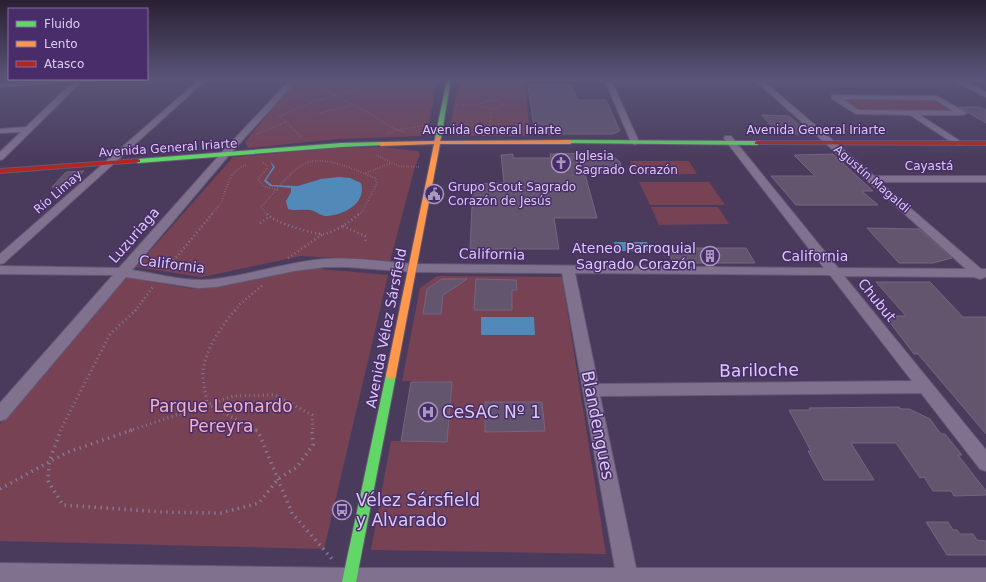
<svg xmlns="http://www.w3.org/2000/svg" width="986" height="582" font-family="'DejaVu Sans',sans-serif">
  <rect width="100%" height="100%" fill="#4a3b5d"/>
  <path fill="#784255" d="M525 80 530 136H449L454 105 459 83 464 81Z
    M295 81 437 82 427 133 422 136 337 139 248 148 245 142Z
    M843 99 932 100 952 111H859Z
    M383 147 418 151 420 154 415 167 390 261 301 256 202 277 136 267 233 157 334 148Z
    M630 161H689L697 174 636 175Z
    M639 182H709L725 205H650Z
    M651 207H718L729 224 659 225Z
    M298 267 388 275 324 549 0 541V424L124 277 194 289Z
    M437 276 562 277 606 554 371 550 391 441H447L452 382 402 381 420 288Z"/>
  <path fill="#518ab9" d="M270 161 275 167 266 180 272 185 298 186 321 179 339 177 350 178 361 183C367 204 342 216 325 216 319 215 316 211 310 210 302 209 296 211 288 209L286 201 291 192V188L270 186 264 181 273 167Z
    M614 242H647L651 251H616Z
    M481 317H534L535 335H481Z"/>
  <path fill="#64556f" stroke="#766580" d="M528 84 572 85 578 100H606L620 131 613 134H535Z
    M959 107H980L986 110V123Z
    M762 115 789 116 810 134H778Z
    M597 153 614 157 620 162 621 165 615 171 608 173 585 174 597 218H554L559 249H470L473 184 504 183 501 155 513 154V158H551L550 154Z
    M833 154 873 191H862L878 205H796L771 176H815L794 155Z
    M84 171 67 186 52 187 66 172Z
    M867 228 919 229 952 258 933 263H899Z
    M667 248H746L755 263H673Z
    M442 279H467L443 295 441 314H423L427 289Z
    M476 279 516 280 517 290H512V310H474Z
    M876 282H930L963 317H986V434L918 354H914L885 316H906Z
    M411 382H452L447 442 401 441Z
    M485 402H542L545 431 485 432Z
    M899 407 901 409H909L930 419 941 434H945L962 455H958L986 491V495L954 496 951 491H933L924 477 920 478 896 443H851L874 480H824L808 451H811L789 410H810L809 408Z
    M926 522H948L953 530H957L960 534H973L977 540 986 541V555H947Z"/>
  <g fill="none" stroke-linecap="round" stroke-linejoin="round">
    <g stroke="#655875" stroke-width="2">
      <path id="street" d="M62 79H97L94 81 81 82 3 159 0 160V152L21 132 0 133V129L26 127 73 82 0 87V83Z
        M200 79H207L4 263 0 264V254Z
        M287 79H986V82H966L986 92V97L956 82H765L874 176H986V182H880L981 269H986V277L980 279 974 277 844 276 986 450V471L980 469 921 393 600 396 636 568H986V582H0V563L350 568H615L562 273 413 272 347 267H325L294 271 216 287 198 288 126 277 6 419 0 421V403L113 275 0 274V266L119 268 224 150 289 81ZM296 81H605L631 142 635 145 639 142 612 82H757L966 269 838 268 731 136H725L724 138 725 140 824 268 413 264C384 262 354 257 325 259 288 262 253 274 216 279 189 283 159 274 132 270L230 154ZM575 273 830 275 912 381 598 384Z
        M832 95 937 96 967 113 963 115H920L963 143 962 145H956L910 115 856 114 832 99ZM843 99 935 100 953 111 858 110Z"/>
    </g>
    <g stroke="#655875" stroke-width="2">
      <path id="fast" d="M447 79H451L441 138 438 140 435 138Z
        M570 140 757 141 760 143 757 145 568 143V141Z
        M381 142 384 144 383 145 341 147 138 163 135 161 138 159 341 143Z
        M391 371 395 372 396 375 356 582H342L386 375 387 372Z"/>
    </g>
    <g stroke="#655875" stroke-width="2">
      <path id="slow" d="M438 136 441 138 440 141 570 140 573 142 570 144H440L396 375 395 378 391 379 387 378 386 375 434 144 381 146 378 144 381 142 434 141 436 137Z"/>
    </g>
    <g stroke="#655875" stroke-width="2">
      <path id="jam" d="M757 141H986V145L755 144V142Z
        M138 159 140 160V162L0 173V169Z"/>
    </g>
    <path stroke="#837892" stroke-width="1.5" stroke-dasharray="0.5 2" stroke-linecap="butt" d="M490 86 491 101
      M320 88 364 110 396 130 406 132
      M487 101H498L503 105 494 109 482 107 481 103Z
      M456 105H480
      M320 113 354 105
      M286 122 302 138
      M388 133 396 130 428 125
      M489 133 491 109
      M257 134 286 122 279 116 319 100 360 88"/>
    <path stroke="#837892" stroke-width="2" stroke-dasharray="0.5 2" stroke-linecap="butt" d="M376 155 399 166 419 167
      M263 163 267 165V169L258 179 263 186 278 190
      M366 173 391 163
      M211 215C214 211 218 207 221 203 227 187 229 171 246 165
      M267 215 261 207C273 194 285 178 299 167 319 151 355 170 375 178L377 183 362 212 358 215"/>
    <path stroke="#837892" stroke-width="2.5" stroke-dasharray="1 3" stroke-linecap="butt" d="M267 214C273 222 315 235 324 234 337 231 349 222 359 214
      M260 223 269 217
      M343 226 365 236 366 242
      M288 258 323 234
      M166 270 212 214
      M135 311 153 287
      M235 311 240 304 263 285"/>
    <path stroke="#837892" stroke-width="3" stroke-dasharray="1 3.5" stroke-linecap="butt" d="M235 310C222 325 206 349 203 370 202 380 206 394 207 404L258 431
      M60 431 110 334 136 310
      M129 431 233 396 275 395 312 415 313 431"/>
    <path stroke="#837892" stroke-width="3.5" stroke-dasharray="1.5 4.5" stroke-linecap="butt" d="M132 430 68 452 49 462 48 481 63 505 162 512 221 513 259 503 278 479 297 467 313 445 312 430
      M256 430 258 431 292 513 332 559
      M0 489 49 462 61 430"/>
    <use href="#street" fill="#80728f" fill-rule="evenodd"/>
    <use href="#fast" fill="#63d668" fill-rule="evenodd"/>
    <use href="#slow" fill="#ff974d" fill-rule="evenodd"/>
    <use href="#jam" fill="#b3261e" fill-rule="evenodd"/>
  </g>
  <linearGradient id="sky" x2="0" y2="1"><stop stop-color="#292033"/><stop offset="0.49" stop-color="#5a5578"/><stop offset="1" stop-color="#5a5578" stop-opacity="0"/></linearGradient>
  <rect width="986" height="160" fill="url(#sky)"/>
  <defs>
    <g id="church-ring" transform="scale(1)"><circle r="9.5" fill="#492d6b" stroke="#a899bd" stroke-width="1.5"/><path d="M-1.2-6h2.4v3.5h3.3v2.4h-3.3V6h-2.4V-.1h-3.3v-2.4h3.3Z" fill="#a899bd"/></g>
    <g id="civic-ring" transform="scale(1)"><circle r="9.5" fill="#492d6b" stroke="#a899bd" stroke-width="1.5"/><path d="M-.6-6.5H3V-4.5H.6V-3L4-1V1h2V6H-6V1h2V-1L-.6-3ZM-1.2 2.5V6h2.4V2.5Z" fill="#a899bd"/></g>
    <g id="building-ring" transform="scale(1)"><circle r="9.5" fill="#492d6b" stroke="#a899bd" stroke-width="1.5"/><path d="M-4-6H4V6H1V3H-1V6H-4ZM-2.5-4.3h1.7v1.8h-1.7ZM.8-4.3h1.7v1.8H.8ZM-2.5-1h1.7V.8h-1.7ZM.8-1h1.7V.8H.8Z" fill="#a899bd"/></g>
    <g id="hospital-ring" transform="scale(1)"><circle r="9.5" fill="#492d6b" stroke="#a899bd" stroke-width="1.5"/><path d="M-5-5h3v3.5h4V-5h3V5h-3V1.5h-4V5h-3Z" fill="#a899bd"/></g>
    <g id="bus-ring" transform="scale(1)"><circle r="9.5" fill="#492d6b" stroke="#a899bd" stroke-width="1.5"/><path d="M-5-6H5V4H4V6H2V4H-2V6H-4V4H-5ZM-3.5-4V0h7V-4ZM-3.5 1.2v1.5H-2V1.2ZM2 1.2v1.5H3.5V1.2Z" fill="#a899bd"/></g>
  </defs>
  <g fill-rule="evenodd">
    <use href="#church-ring" x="561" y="163"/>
    <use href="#civic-ring" x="434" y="194"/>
    <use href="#building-ring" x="710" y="256"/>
    <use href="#hospital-ring" x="428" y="412"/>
    <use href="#bus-ring" x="342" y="510"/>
  </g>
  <g text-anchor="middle" stroke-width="3" stroke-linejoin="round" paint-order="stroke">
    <g font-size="12" fill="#daccf1" stroke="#492d6b">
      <text x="492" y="134">Avenida General Iriarte</text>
      <text x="816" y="134">Avenida General Iriarte</text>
      <text transform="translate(168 148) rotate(-4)" y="4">Avenida General Iriarte</text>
      <text x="929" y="170">Cayastá</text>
      <text transform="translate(872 179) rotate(41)" y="4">Agustín Magaldi</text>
      <text transform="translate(58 192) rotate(-41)" y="4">Río Limay</text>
    </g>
    <g font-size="12" fill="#daccf1" stroke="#492d6b" text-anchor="start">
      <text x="575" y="160">Iglesia<tspan x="575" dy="14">Sagrado Corazón</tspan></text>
      <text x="448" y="191">Grupo Scout Sagrado<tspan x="448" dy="14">Corazón de Jesús</tspan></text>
    </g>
    <g font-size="14" fill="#daccf1" stroke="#492d6b">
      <text transform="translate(134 235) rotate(-49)" y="5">Luzuriaga</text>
      <text transform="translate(492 254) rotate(1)" y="5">California</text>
      <text x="815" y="261">California</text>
      <text transform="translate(172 264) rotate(7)" y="5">California</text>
      <text transform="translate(877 300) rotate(51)" y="5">Chubut</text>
      <text transform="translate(386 328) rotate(-79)" y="5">Avenida Vélez Sársfield</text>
    </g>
    <g font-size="14" fill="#daccf1" stroke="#492d6b" text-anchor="end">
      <text x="696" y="253">Ateneo Parroquial<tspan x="696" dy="16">Sagrado Corazón</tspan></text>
    </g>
    <g font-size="17" fill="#daccf1" stroke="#492d6b">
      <text transform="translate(759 370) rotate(-1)" y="6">Bariloche</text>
      <text transform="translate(598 425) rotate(79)" y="6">Blandengues</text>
    </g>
    <g font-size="17" fill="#f3b3c3" stroke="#492d6b">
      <text x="221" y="412">Parque Leonardo<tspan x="221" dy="20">Pereyra</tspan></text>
    </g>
    <g font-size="17" fill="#daccf1" stroke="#492d6b" text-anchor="start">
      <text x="442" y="418">CeSAC Nº 1</text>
      <text x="356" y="506">Vélez Sársfield<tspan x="356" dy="20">y Alvarado</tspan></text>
    </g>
  </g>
  <rect x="8" y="8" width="140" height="72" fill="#492d6b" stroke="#836da1"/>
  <rect x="16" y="21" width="20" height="6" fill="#63d668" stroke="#836da1"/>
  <text x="44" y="28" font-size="12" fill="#daccf1">Fluido</text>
  <rect x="16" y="41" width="20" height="6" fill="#ff974d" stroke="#836da1"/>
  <text x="44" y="48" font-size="12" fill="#daccf1">Lento</text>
  <rect x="16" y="61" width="20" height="6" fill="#b3261e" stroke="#836da1"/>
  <text x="44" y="68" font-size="12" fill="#daccf1">Atasco</text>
</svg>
